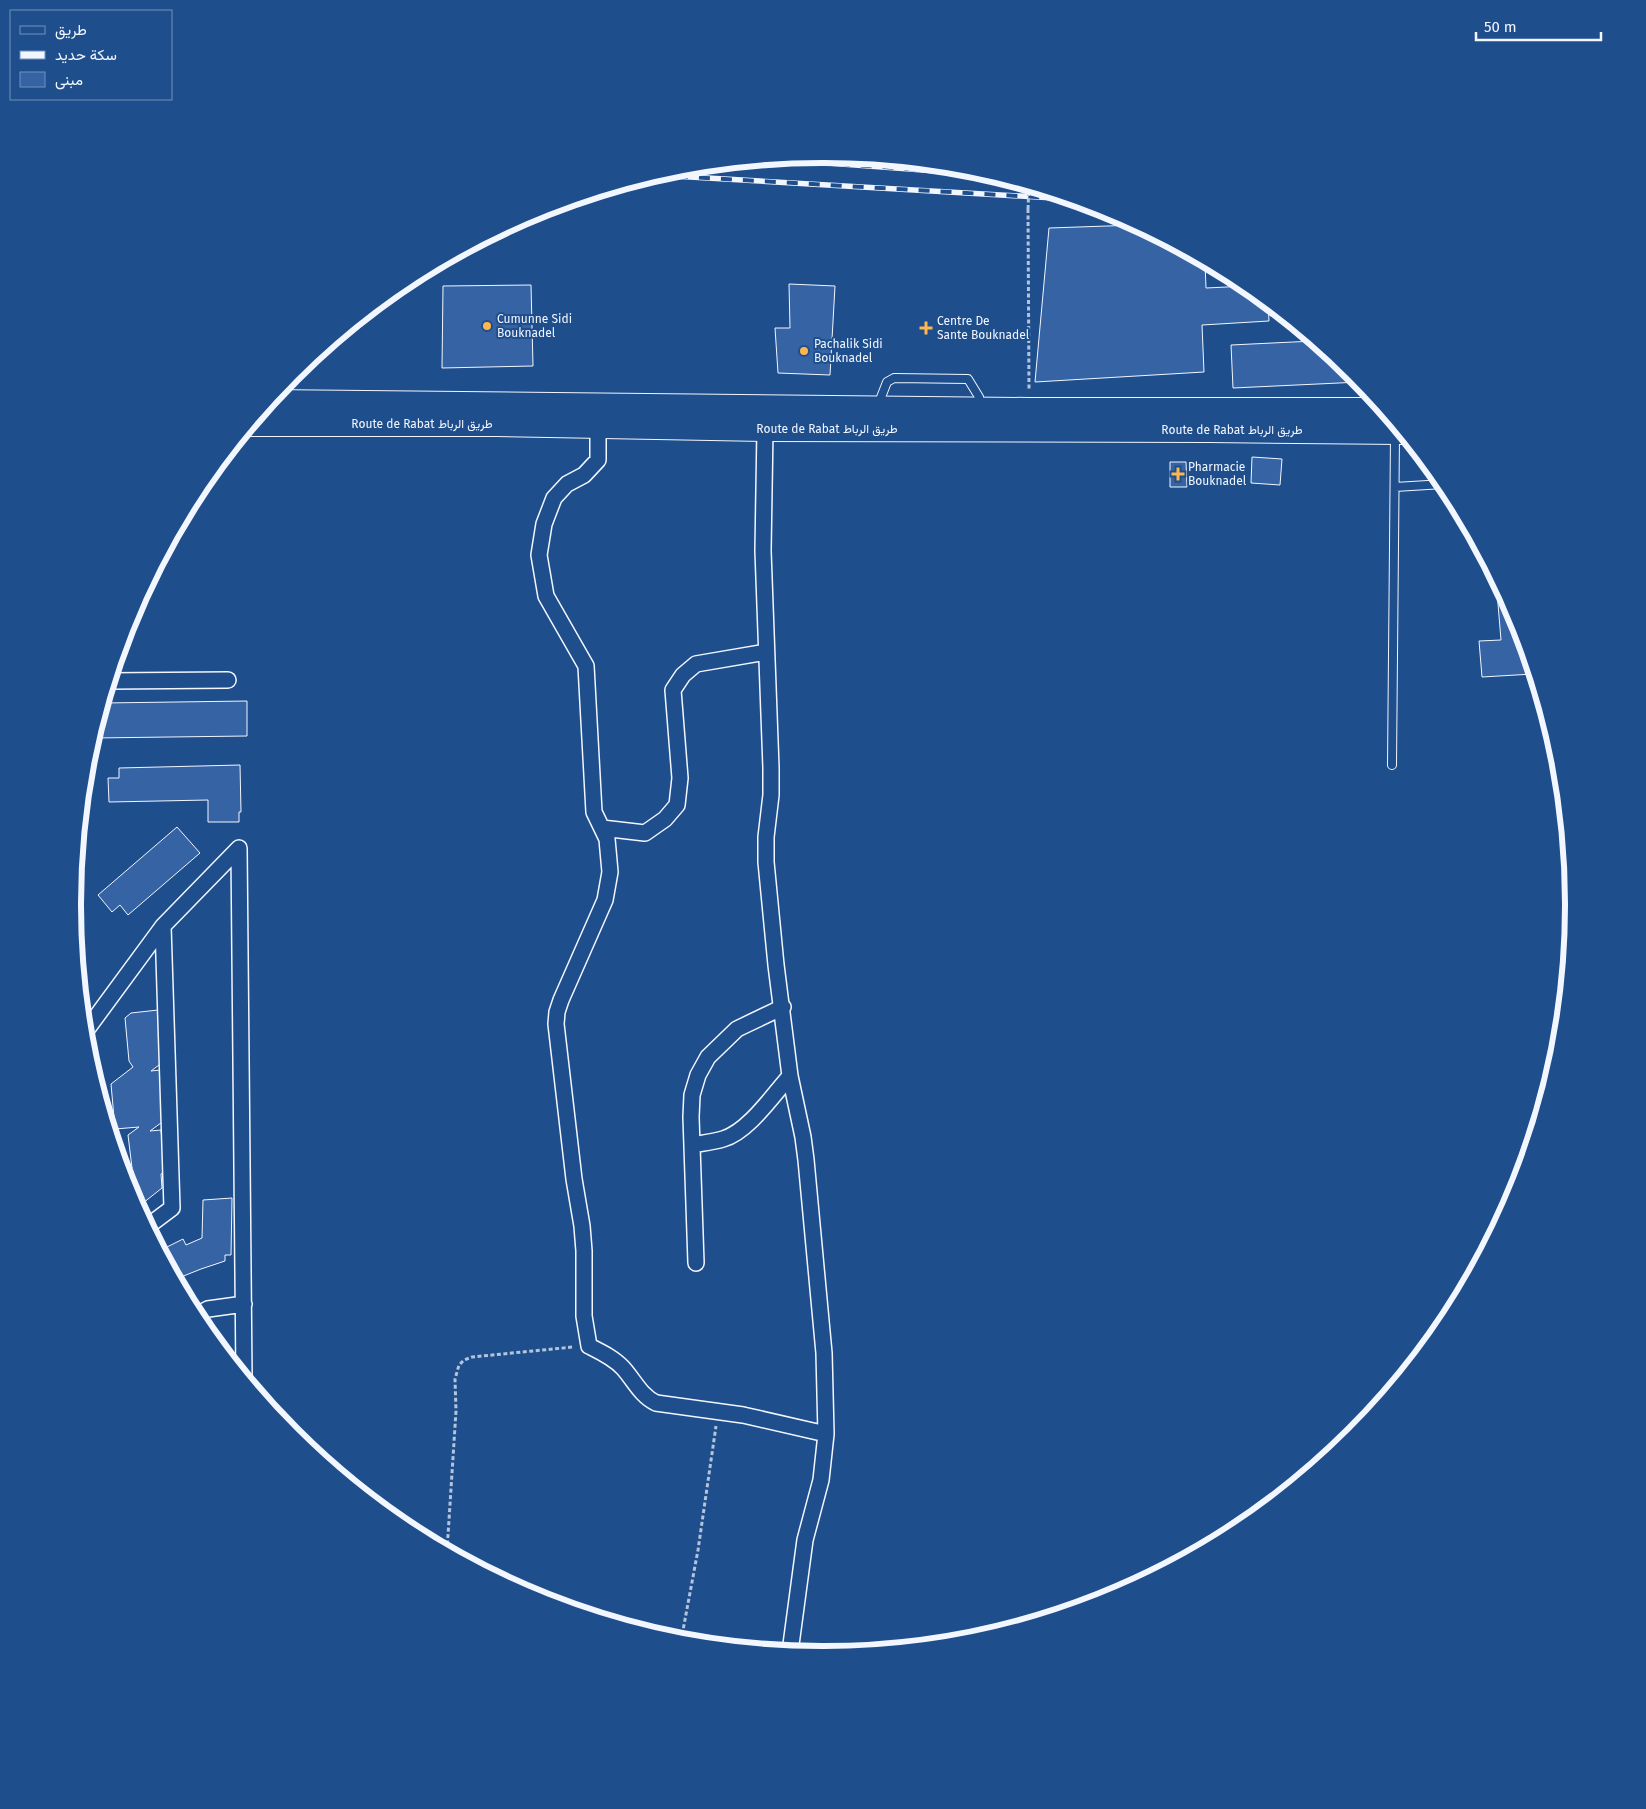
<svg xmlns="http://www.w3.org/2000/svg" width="1646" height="1809" font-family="'Fira Sans',Vazirmatn,sans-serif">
  <rect width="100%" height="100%" fill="#1f4e8c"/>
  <path fill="#3563a3" stroke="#f2f6ff" d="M1136 225 1205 262 1206 288 1247 286 1268 303 1269 321 1202 325 1204 372 1035 382 1049 228Z
    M789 284 835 286 830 375 778 373 775 328H790Z
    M531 285 533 366 442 368 443 286Z
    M1314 341 1354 374 1360 382 1233 388 1231 345Z
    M1252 457 1282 459 1280 485 1251 483Z
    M1170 462H1186L1187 487H1170Z
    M1496 580 1516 618 1533 674 1482 677 1479 641 1501 640Z
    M247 701V736L93 738 104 703Z
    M240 765 241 812H239V822H208V800L109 802 108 778H119V768Z
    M177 827 200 853 128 915 120 905 112 912 98 895Z
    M77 859 83 939H77L81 986 73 904Z
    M158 1010 163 1062 151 1071 160 1070 165 1120 150 1131 161 1130 165 1171 161 1174 162 1188 138 1207 130 1191 124 1174 132 1168 128 1135 139 1127 115 1129 111 1084 133 1067 129 1061 125 1018 131 1013Z
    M232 1198 231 1255H225V1261L201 1269 176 1279 161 1250 183 1239 186 1245 202 1238 203 1200Z"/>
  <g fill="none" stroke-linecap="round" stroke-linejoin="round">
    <g stroke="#f2f6ff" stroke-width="10">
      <path id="service" d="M878 405 887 382 894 378 968 379 979 397 981 408
        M1395 487 1444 484
        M1392 765 1395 435"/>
    </g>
    <g stroke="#f2f6ff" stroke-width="18">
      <path id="minor" d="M598 426V460L584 475 567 484 554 498 544 524 539 555 546 596 586 666 594 812 607 839 610 872 605 900 561 1000 557 1012 556 1024 574 1179 582 1226 584 1251V1316L589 1346C601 1352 614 1358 623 1368 634 1380 640 1395 656 1403L743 1415 826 1434
        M765 429 763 551 771 768V795L766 837V862L776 965 790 1076 803 1137 806 1160 824 1353 826 1434 821 1480 805 1540 790 1652
        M110 681 228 680
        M602 828 645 833 665 819 677 805 680 778 673 690 683 675 696 664 766 652
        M239 848 244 1377
        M85 1032 163 926 239 848
        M692 1145C703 1143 713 1142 723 1139 748 1132 773 1095 790 1076
        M148 1226 172 1208 163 926
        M696 1263 691 1117 692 1095 698 1075 708 1057 737 1029 783 1007
        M196 1315 208 1309 244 1304"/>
    </g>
    <g stroke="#f2f6ff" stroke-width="26">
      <path id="primary" d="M269 402 1029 410H1383
        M251 424H496L765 429 1209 430 1402 432"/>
    </g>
    <path stroke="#b3c4dc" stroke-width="3" stroke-dasharray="4 2.5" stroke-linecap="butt" d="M1028 209 1029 390
      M447 1551 456 1411 455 1379 459 1365 464 1360 472 1357 573 1347
      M681 1641 698 1550 716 1426"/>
    <use href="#service" stroke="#1f4e8c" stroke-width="8"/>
    <use href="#minor" stroke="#1f4e8c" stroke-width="15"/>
    <use href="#primary" stroke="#1f4e8c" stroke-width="24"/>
    <g stroke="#f2f6ff" stroke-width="5.5">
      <path id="rail" d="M773 159 991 175
        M655 175 1071 199"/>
    </g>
    <use href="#rail" stroke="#1f4e8c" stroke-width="4" stroke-dasharray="11" stroke-linecap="butt"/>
    <path stroke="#b3c4dc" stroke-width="3" stroke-dasharray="4 2.5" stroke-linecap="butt" d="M1028 209 1029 186"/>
  </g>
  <g fill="#ffb74d" stroke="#1f4e8c" stroke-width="2">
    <circle cx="487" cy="326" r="5"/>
    <path d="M923.5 320.5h5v5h5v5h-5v5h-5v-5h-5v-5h5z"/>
    <circle cx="804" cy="351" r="5"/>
    <path d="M1175.5 466.5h5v5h5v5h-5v5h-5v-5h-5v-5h5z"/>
  </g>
  <g text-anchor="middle" stroke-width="4" stroke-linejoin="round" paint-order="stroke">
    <g font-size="12" fill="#f2f6ff" stroke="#1f4e8c" text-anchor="start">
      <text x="497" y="323">Cumunne Sidi<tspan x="497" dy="14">Bouknadel</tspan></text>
      <text x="937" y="325">Centre De<tspan x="937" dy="14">Sante Bouknadel</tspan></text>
      <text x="814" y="348">Pachalik Sidi<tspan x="814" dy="14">Bouknadel</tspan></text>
      <text x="1188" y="471">Pharmacie<tspan x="1188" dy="14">Bouknadel</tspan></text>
    </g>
    <g font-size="12" fill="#f2f6ff" stroke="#1f4e8c">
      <text x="422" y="428">Route de Rabat طريق الرباط</text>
      <text x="827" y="433">Route de Rabat طريق الرباط</text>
      <text x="1232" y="434">Route de Rabat طريق الرباط</text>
    </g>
  </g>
  <path d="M0 0H1646V1809H0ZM822 163H824A741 741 0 0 1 1565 904V905A741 741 0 0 1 824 1646H822A741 741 0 0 1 81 905V904A741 741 0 0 1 822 163Z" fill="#1f4e8c" fill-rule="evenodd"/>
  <path fill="none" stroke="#f2f6ff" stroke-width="6" d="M822 163H824A741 741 0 0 1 1565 904V905A741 741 0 0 1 824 1646H822A741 741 0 0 1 81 905V904A741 741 0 0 1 822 163Z"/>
  <rect x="10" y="10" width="162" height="90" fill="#1f4e8c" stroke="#7391ba"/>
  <rect x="20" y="26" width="25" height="8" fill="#1f4e8c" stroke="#7391ba"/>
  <text x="55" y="35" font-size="15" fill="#f2f6ff">طريق</text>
  <rect x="20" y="51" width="25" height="8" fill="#f2f6ff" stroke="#7391ba"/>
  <text x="55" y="60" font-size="15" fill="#f2f6ff">سكة حديد</text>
  <rect x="20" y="72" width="25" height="15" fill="#3563a3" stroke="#7391ba"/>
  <text x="55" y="85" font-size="15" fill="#f2f6ff">مبنى</text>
  <path d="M1476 32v8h125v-8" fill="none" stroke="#f2f6ff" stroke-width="2.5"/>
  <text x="1484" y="32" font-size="15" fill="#f2f6ff" stroke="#1f4e8c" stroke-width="4" paint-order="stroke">50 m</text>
</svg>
